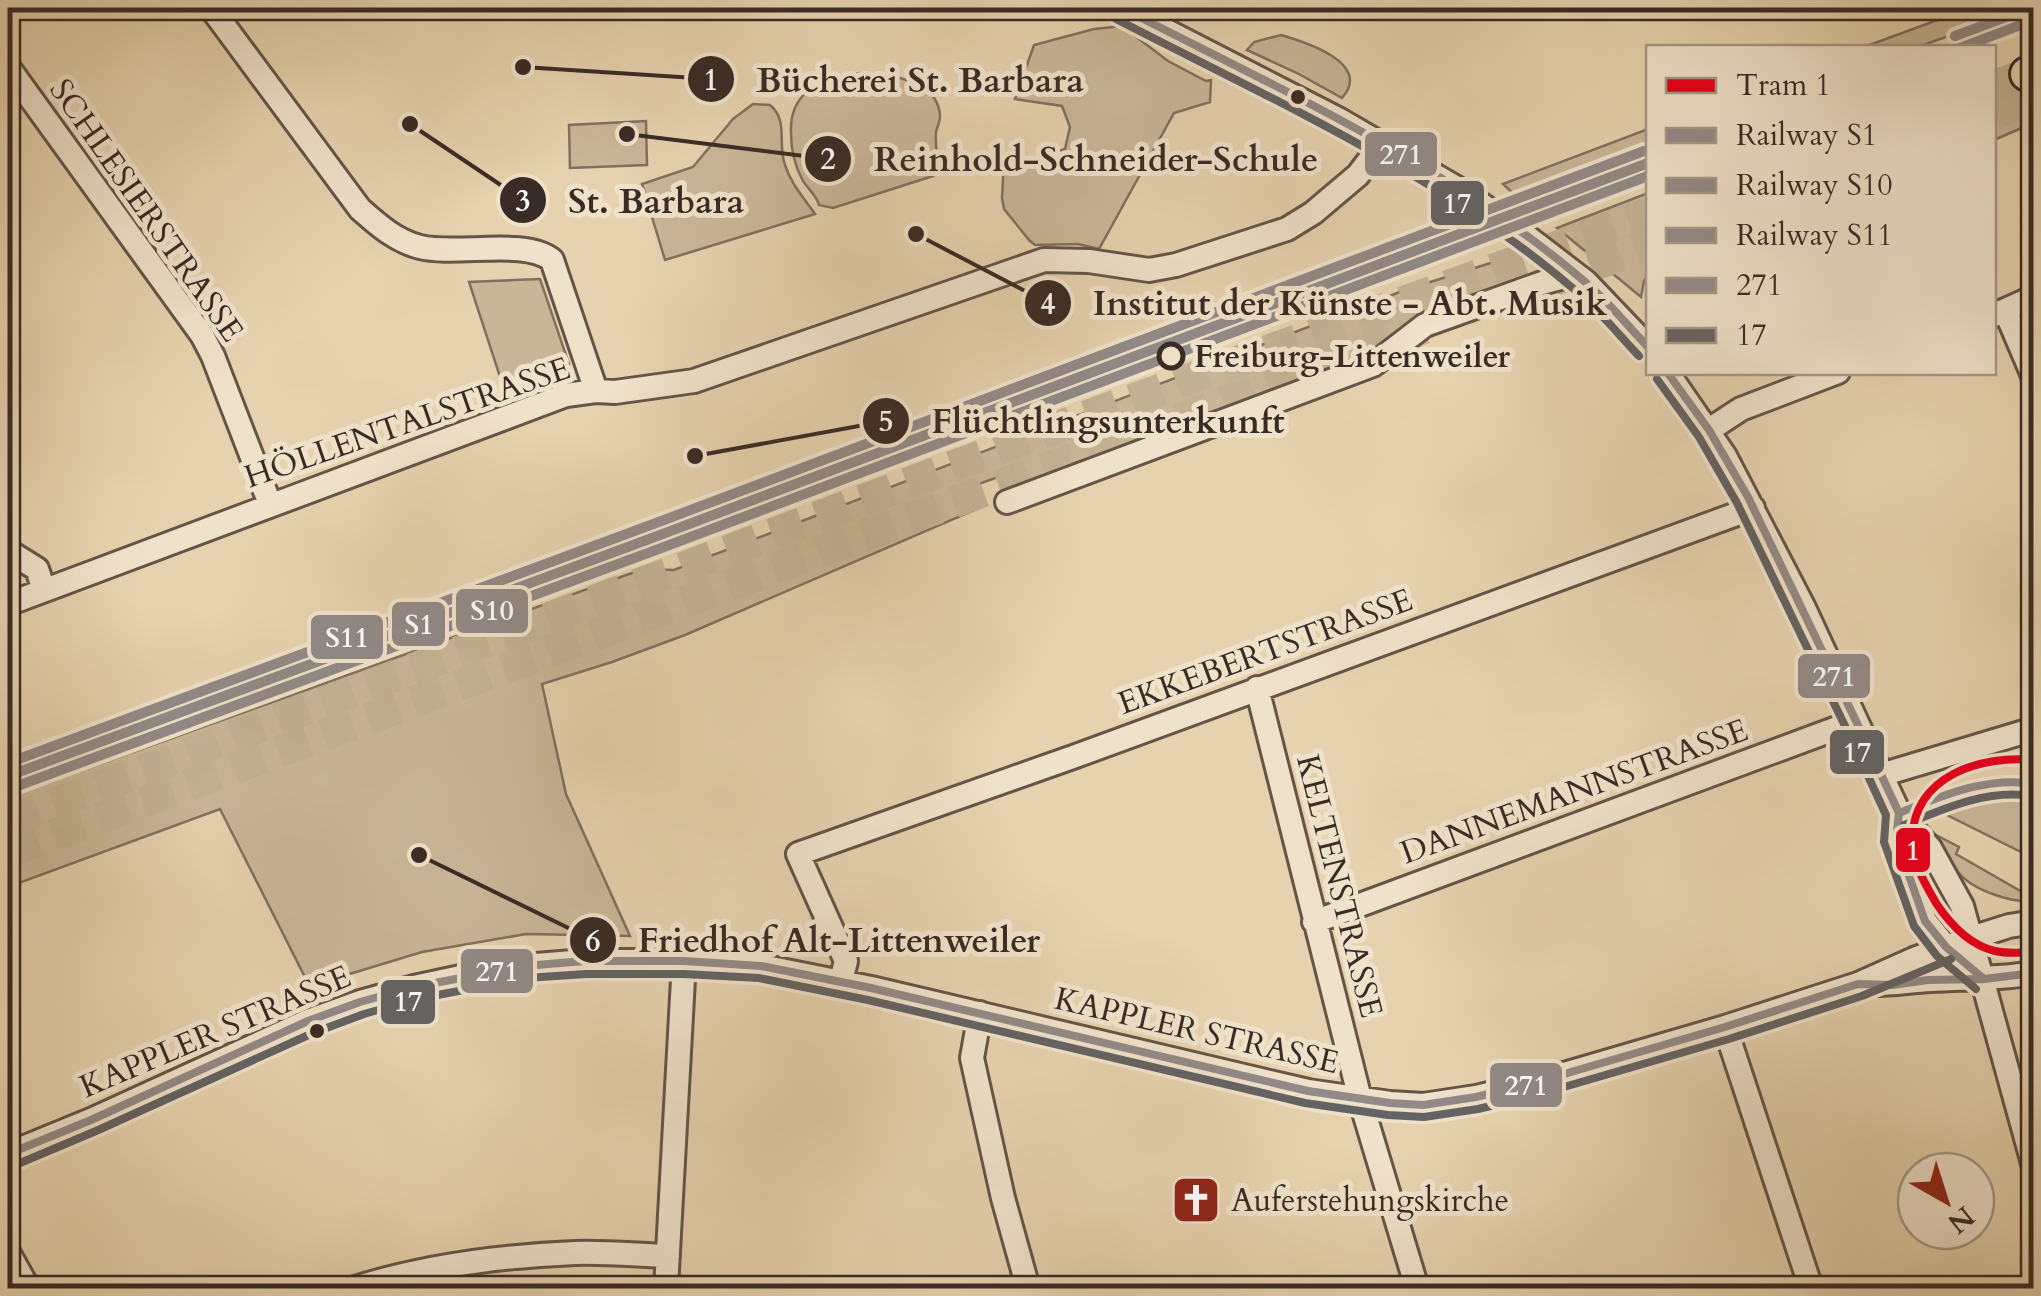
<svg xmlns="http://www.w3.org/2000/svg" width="2041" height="1296" font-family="Cardo,serif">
  <rect width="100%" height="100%" fill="#e6d2ae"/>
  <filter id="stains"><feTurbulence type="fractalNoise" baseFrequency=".002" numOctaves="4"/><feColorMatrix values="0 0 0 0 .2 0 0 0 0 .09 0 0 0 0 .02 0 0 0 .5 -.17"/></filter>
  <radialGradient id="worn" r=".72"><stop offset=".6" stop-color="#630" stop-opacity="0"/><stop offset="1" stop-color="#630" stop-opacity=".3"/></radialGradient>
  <path fill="#c9b697" stroke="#81705e" stroke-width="2.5" d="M1970 8H2026L1918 47H1864Z
    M1122 26 1168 61 1206 81 1211 80 1210 102 1174 113 1099 249 1078 244 1035 245 1029 240 1004 209 1002 198 1004 161 1021 164 1065 149 1070 127 1062 106 1015 99 1034 45 1094 29Z
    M1281 35C1305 42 1373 63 1342 98L1297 73 1247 50 1254 42Z
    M860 73C887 74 938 79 940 116 940 122 937 127 936 132 935 146 938 159 937 173L933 176 833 208 819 205C816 194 807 189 802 179 794 164 791 149 791 133 789 88 824 80 860 73Z
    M2033 87V123L1994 140V102Z
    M753 104 770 105C789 121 777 143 785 165 791 184 804 198 815 214L665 260 642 184 693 167 733 119Z
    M646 121 647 165 570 168 569 125Z
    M1648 129V148L1518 198 1503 184Z
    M1648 193V275L1644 281 1641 297 1557 228Z
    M1509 259 1530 278 1367 358 1024 489 1009 473 973 486 979 508 685 635 612 662 542 684 566 794 630 936 526 934 422 952 333 979 311 989 220 809 8 887V797L643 569 674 570 1405 290 1500 260Z
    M540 279 569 364 565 369 505 392 469 282Z
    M2012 793 2033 800 2034 853 2031 857 1945 814V809Z
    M1938 836 1959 847 1956 854 2024 893 2029 885 2033 886V901C2011 903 1972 890 1958 872 1949 862 1944 847 1938 836Z"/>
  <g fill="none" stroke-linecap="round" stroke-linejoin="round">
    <path stroke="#c3b193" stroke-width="32" stroke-dasharray="32 16" stroke-linecap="butt" d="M1994 86 2027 74
      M1994 114 2034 98
      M1545 283 1648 245
      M8 821 1109 408 1648 214
      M8 852 1424 328"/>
    <g stroke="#645547" stroke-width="28">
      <path id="minor" d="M211 8 360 209C378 225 396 241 420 247 456 256 526 238 552 260L596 391
        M1122 8 1340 120 1462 191 1517 229 1586 282 1648 347
        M8 67 202 335 213 356 270 504
        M2005 310 2034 378
        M1994 315 2032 298
        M1667 372 1725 456 1803 606 1899 813 1930 848 1962 906 2034 1167
        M1709 430 1741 409 1838 372
        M1007 502 1373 365 1425 325 1545 282 1575 274
        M8 551 37 569 44 590
        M8 604 566 395 596 391 615 392 694 381 1044 260 1089 261 1149 270 1176 265 1287 229 1313 213 1358 175 1382 143
        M1257 688 1360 1099 1417 1288
        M1881 775 2034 729
        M1899 813 1896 839 1925 921 1946 947 1957 956
        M1314 922 1856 721
        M841 981 846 961 798 854 1073 757 1753 508
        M1868 984C1889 985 1909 981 1931 980 1965 978 1999 979 2034 973
        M980 1013 972 1058 1003 1198 1028 1288
        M1725 1027 1811 1288
        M8 1154 91 1120 308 1021 360 1002 414 987 470 975 524 966 585 961H684L761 966 871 988 1308 1091 1390 1103 1423 1105 1476 1097 1530 1084 1725 1027 1858 984 1914 959 1968 939 2009 926 2034 922
        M8 1252 28 1288
        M355 1288C425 1266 502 1256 575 1253 606 1252 637 1255 668 1256
        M666 1288 684 961"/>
    </g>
    <g stroke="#392b25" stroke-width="38">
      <path id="highway" d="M2027 74 2034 71"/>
    </g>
    <use href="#minor" stroke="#efe2ca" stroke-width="22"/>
    <use href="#highway" stroke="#e6d2ae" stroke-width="32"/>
    <g stroke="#efe2ca" stroke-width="15">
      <path id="bus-1" d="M1122 8C1279 89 1449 165 1584 281 1607 300 1627 325 1648 347
        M1667 372 1709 430 1748 497 1856 721 1899 813 1896 839 1925 921 1946 947 1984 979
        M1899 813C1942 796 1986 776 2034 784
        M8 1154 91 1120 308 1021 360 1002 414 987 524 966 585 961H684L761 966 871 988 1308 1091 1390 1103 1423 1105 1476 1097 1530 1084 1725 1027 1858 984 1892 985 1928 980 1984 979 2034 973"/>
    </g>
    <g stroke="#efe2ca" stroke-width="15">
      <path id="bus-2" d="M1116 19C1273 100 1440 174 1575 290 1598 309 1618 334 1639 356
        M1657 379 1699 437 1737 503 1845 726 1886 815 1884 842 1914 926 1937 956 1976 989
        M1904 825C1945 808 1987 789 2032 796
        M13 1166 96 1131 313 1033 364 1014 417 999 526 978 586 974H684L759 978 868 1000 1305 1103 1388 1115 1424 1117 1478 1109 1533 1096 1729 1039 1862 996 1951 959"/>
    </g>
    <use href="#bus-1" stroke="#928a87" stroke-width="8"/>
    <use href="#bus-2" stroke="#646363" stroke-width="8"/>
    <g stroke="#efe2ca" stroke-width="18">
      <path id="rail-1" d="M1960 48 2034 20
        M8 776 652 538 1648 163"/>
    </g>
    <g stroke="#efe2ca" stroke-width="18">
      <path id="rail-2" d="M12 788 656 550 1648 176"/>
    </g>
    <g stroke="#efe2ca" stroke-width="18">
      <path id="rail-3" d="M1955 36 2030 8
        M8 763 648 526 1644 151"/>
    </g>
    <use href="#rail-1" stroke="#928a87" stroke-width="10"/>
    <use href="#rail-2" stroke="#928a87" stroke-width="10"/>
    <use href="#rail-3" stroke="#928a87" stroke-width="10"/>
    <g stroke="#efe2ca" stroke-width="15">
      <path id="tram-1" d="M2034 760C1981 755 1915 775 1912 838 1911 860 1925 884 1936 903 1950 924 1969 945 1995 951 2008 954 2021 953 2034 952"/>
    </g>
    <use href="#tram-1" stroke="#e8001b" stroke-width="8"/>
  </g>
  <defs>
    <g id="church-square" transform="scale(2.5)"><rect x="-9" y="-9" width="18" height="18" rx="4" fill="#8f2418" stroke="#efe2ca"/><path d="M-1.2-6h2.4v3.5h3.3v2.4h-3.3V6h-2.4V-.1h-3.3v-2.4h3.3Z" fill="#fff"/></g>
  </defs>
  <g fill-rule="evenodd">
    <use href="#church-square" x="1196" y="1200"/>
  </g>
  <g fill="#392b25" stroke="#efe2ca" stroke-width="4">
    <circle cx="1298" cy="97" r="9"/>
    <circle cx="317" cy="1031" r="9"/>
  </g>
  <circle fill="#efe2ca" stroke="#392b25" stroke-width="5" cx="1171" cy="356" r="12"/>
  <g text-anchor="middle" stroke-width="10" stroke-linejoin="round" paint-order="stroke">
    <g font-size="32" fill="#392b25" stroke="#efe2ca">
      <text transform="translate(147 210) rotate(55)" y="11">SCHLESIERSTRASSE</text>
      <text transform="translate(407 422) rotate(-19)" y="11">HÖLLENTALSTRASSE</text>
      <text transform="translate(1265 651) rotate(-20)" y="11">EKKEBERTSTRASSE</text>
      <text transform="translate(1574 791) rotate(-20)" y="11">DANNEMANNSTRASSE</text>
      <text transform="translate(1340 886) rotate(76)" y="11">KELTENSTRASSE</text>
      <text transform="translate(1197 1030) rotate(13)" y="11">KAPPLER STRASSE</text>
      <text transform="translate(215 1031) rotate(-23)" y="11">KAPPLER STRASSE</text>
    </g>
    <g font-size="32" font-weight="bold" fill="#392b25" stroke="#efe2ca" text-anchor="start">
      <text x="1194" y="367">Freiburg-Littenweiler</text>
    </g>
    <g font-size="32" fill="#392b25" stroke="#efe2ca" text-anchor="start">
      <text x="1231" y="1211">Auferstehungskirche</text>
    </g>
  </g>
  <path fill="none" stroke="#392b25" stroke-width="4" d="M523 67L711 79M627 134L828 159M410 124L523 200M916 234L1048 303M695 456L886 421M419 855L593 940"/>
  <g fill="#392b25" stroke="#efe2ca" stroke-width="4">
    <circle cx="523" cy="67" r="10"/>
    <circle cx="627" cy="134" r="10"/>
    <circle cx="410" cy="124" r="10"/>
    <circle cx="916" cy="234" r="10"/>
    <circle cx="695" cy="456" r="10"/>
    <circle cx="419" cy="855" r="10"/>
    <circle cx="711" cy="79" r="25"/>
    <circle cx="828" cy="159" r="25"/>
    <circle cx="523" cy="200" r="25"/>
    <circle cx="1048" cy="303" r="25"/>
    <circle cx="886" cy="421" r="25"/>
    <circle cx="593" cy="940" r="25"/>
  </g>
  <g font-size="30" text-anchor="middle" font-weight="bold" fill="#fff">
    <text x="711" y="90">1</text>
    <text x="828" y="169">2</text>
    <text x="523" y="211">3</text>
    <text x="1048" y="314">4</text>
    <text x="886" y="431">5</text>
    <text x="593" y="951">6</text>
  </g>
  <g font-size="35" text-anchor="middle" font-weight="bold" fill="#392b25" stroke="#efe2ca" stroke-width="10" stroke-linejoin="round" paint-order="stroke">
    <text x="920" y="92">Bücherei St. Barbara</text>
    <text x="1096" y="171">Reinhold-Schneider-Schule</text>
    <text x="656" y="213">St. Barbara</text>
    <text x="1350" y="315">Institut der Künste - Abt. Musik</text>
    <text x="1108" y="433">Flüchtlingsunterkunft</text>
    <text x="839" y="952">Friedhof Alt-Littenweiler</text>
  </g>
  <g stroke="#efe2ca" stroke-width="4">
    <rect x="1363" y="130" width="76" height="48" rx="10" fill="#928a87"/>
    <rect x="1429" y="179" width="57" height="48" rx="10" fill="#646363"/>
    <rect x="454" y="587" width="76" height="48" rx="10" fill="#928a87"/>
    <rect x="390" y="600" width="57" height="48" rx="10" fill="#928a87"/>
    <rect x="309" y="613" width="76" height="48" rx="10" fill="#928a87"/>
    <rect x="1796" y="652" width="76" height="48" rx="10" fill="#928a87"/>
    <rect x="1828" y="728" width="58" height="48" rx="10" fill="#646363"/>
    <rect x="1894" y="826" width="38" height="48" rx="10" fill="#e8001b"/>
    <rect x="459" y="947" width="76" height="48" rx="10" fill="#928a87"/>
    <rect x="379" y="978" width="58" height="48" rx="10" fill="#646363"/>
    <rect x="1488" y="1061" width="76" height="48" rx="10" fill="#928a87"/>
  </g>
  <g font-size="28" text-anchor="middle" font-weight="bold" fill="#fff">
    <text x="1401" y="164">271</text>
    <text x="1457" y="213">17</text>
    <text x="492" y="620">S10</text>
    <text x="419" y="634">S1</text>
    <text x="347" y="647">S11</text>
    <text x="1834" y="686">271</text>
    <text x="1857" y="762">17</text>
    <text x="1913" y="860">1</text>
    <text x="497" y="981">271</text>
    <text x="408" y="1011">17</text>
    <text x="1526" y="1095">271</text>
  </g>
  <rect width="2041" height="1296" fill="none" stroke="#e6d2ae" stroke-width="40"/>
  <rect x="10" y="10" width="2021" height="1276" fill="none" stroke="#392b25" stroke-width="5"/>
  <rect x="20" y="20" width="2001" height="1256" fill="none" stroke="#392b25" stroke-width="2.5"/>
  <rect x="1646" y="45" width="350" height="330" fill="#efe2ca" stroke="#a69988" stroke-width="2.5"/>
  <rect x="1666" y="78" width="50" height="15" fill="#e8001b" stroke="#a69988" stroke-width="2.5"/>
  <text x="1736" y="95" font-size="30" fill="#392b25">Tram 1</text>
  <rect x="1666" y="128" width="50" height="15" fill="#928a87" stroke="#a69988" stroke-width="2.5"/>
  <text x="1736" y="145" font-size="30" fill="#392b25">Railway S1</text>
  <rect x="1666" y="178" width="50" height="15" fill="#928a87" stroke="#a69988" stroke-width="2.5"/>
  <text x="1736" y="195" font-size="30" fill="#392b25">Railway S10</text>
  <rect x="1666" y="228" width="50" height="15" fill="#928a87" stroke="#a69988" stroke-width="2.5"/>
  <text x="1736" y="245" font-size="30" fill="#392b25">Railway S11</text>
  <rect x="1666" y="278" width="50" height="15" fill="#928a87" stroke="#a69988" stroke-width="2.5"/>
  <text x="1736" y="295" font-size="30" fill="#392b25">271</text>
  <rect x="1666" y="328" width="50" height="15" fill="#646363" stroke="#a69988" stroke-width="2.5"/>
  <text x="1736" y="345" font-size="30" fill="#392b25">17</text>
  <g transform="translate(1946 1201) rotate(141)"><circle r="48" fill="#efe2ca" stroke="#a69988" stroke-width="2.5"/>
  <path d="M0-8L18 38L0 25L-18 38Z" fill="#8f2418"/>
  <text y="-15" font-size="28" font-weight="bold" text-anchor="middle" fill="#392b25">N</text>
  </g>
  <rect width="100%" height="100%" filter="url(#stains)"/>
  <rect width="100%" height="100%" fill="url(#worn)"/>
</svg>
